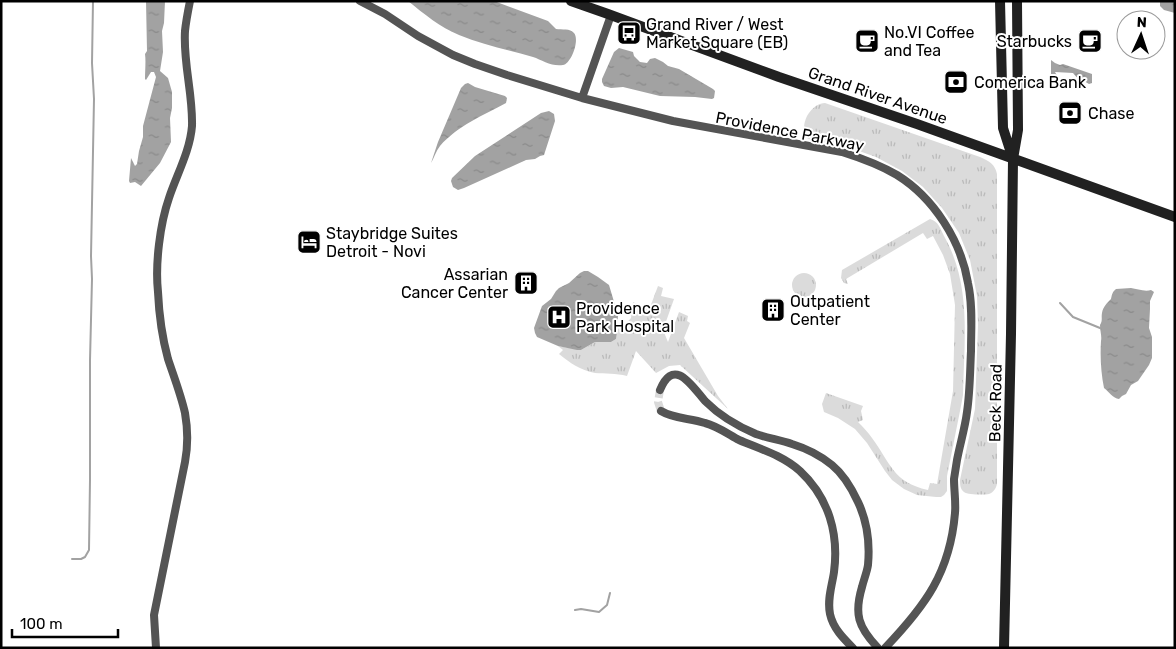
<svg xmlns="http://www.w3.org/2000/svg" width="1176" height="649" font-family="Rubik,sans-serif">
  <defs>
    <pattern id="grass-tufts" width="24" height="20" patternUnits="userSpaceOnUse" patternTransform="scale(1.25)"><rect width="24" height="20" fill="#dbdbdb"/><path d="M3 7l-1-3M5 7V3M7 7l1-3M15 17l-1-3M17 17v-4M19 17l1-3" fill="none" stroke="#bababa"/></pattern>
    <pattern id="water-ripples" width="26" height="14" patternUnits="userSpaceOnUse" patternTransform="scale(1.25)"><rect width="26" height="14" fill="#a2a2a2"/><path d="M2 4q2-2 4 0t4 0M15 11q2-2 4 0t4 0" fill="none" stroke="#8a8a8a"/></pattern>
  </defs>
  <rect width="100%" height="100%" fill="#fff"/>
  <path fill="url(#grass-tufts)" d="M825 103 980 157C989 161 995 164 997 174V484C996 488 994 492 989 494 985 495 968 495 964 492 960 489 960 484 960 480L975 409 978 325 977 296 970 260 959 233 942 208 923 187 902 171 876 157 848 147 808 139C798 127 809 104 825 103Z
    M930 219C939 222 940 228 944 236 972 285 964 341 963 395L961 406 947 476V491L944 495 941 497H936L917 495 904 489 892 480 885 471 867 443 855 429 838 418 824 412 822 404 826 393 863 406 861 411 863 420 858 422C863 427 868 432 872 438 891 464 893 482 928 490L930 483 937 484 953 391 955 305 950 274 943 255 933 236 927 239 923 233 846 279 848 284 844 283 841 278 842 270Z
    M792 285a12 12 0 1 1 24 0a12 12 0 1 1-24 0Z
    M658 286 663 288 661 296 674 299 663 330 668 342 679 312 688 316 687 321 690 323 684 338 718 396 728 409 680 365 669 366 656 373 636 351 627 376C616 373 605 374 595 373 580 370 570 363 559 354L563 350 558 346 581 350 595 342H611L616 339 618 327 624 326 631 318 633 302 649 310Z"/>
  <path fill="url(#water-ripples)" d="M146 1H165L164 23 162 31 163 52 160 71 168 78 172 92V108L170 118 171 142 160 163 141 186 135 182 130 183 129 181 131 158 135 166 137 164 139 151 143 137V126L156 77 154 72H151L146 80 145 79C145 71 146 61 145 54L147 51Z
    M408 1H494L548 21 556 29C562 30 570 28 574 33 580 40 571 64 563 65 552 67 542 60 533 57 509 50 483 45 459 35 440 27 424 14 408 1Z
    M1160 1H1175V13L1164 10 1160 6Z
    M619 48 633 52 634 56 640 62 647 63 650 59 655 58 663 62 668 66 679 69 713 89 715 91 714 98 712 99 695 97 660 96 623 87 611 88 604 86 602 82V79L614 52Z
    M1051 60 1055 63 1060 65 1063 64 1092 74V83L1089 84C1082 79 1079 81 1073 73L1055 72 1059 79 1051 78Z
    M468 83 475 87 505 96 507 98 506 103C484 115 457 126 440 146 436 151 434 158 431 163L438 142 461 88 465 84Z
    M549 111 554 114 555 121 544 155 540 156 535 159 526 160 464 188 458 190 453 187 451 181 452 178 475 156 541 113Z
    M584 271H588L598 277 609 285 618 315 617 333 616 339 611 342H595L581 350H577L558 346 537 337 535 333 534 328 542 306 551 299 556 291 559 288 569 283 580 273Z
    M1131 288C1137 289 1145 292 1151 290L1154 292 1150 301V309L1149 328 1152 337V358L1149 365 1138 381 1131 385 1126 394 1122 396 1119 399C1113 398 1109 392 1104 388 1101 373 1100 357 1101 341 1102 336 1100 331 1100 325 1103 320 1101 318 1102 313 1103 307 1107 303 1111 299 1112 295 1112 292 1116 289Z"/>
  <g fill="none" stroke-linecap="round" stroke-linejoin="round">
    <path stroke="#a2a2a2" stroke-width="2" d="M1060 303 1073 317 1100 328
      M72 559H81L85 557 89 550 90 480V360L92 279 91 256 94 99 92 63 93 1
      M575 610 581 609 599 612 607 605 610 593"/>
    <path stroke="#d9d9d9" stroke-width="8" stroke-dasharray="8 4" stroke-linecap="butt" d="M660 390 658 402 661 411"/>
    <path stroke="#545454" stroke-width="8" d="M360 1 385 14 418 36 453 55 475 64 507 75 582 98 673 121 842 152C861 158 880 165 897 175 934 198 961 241 968 283 973 306 971 329 971 351 970 372 970 392 967 412 965 428 960 444 957 460 956 466 955 473 954 479 954 490 956 502 955 513 950 573 925 606 885 648
      M582 98 611 15
      M660 390C674 356 692 386 705 401 719 415 737 426 756 434 767 438 780 440 792 444 805 448 821 456 832 465 843 474 852 489 858 502 867 521 870 543 868 565 867 572 864 579 862 587 854 614 858 627 878 648
      M661 411C674 419 690 418 705 423 717 426 728 434 739 440 760 449 782 455 800 471 829 498 839 534 834 572 832 586 827 599 830 614 833 628 843 638 853 648
      M156 648 154 615 185 462C188 446 188 430 185 413 181 395 174 377 168 359 162 337 159 314 158 292 155 264 160 224 169 198 177 174 190 151 192 126 193 94 183 63 185 31 186 21 188 11 190 1"/>
    <path stroke="#212121" stroke-width="10" d="M571 1 608 14 779 77 917 124 1175 217
      M1000 1 1003 128 1012 156
      M1004 648 1011 334 1013 159 1018 130 1017 1"/>
  </g>
  <defs>
    <g id="bus-square" transform="scale(1.25)"><rect x="-9" y="-9" width="18" height="18" rx="4" fill="#000" stroke="#fff"/><path d="M-5-6H5V4H4V6H2V4H-2V6H-4V4H-5ZM-3.5-4V0h7V-4ZM-3.5 1.2v1.5H-2V1.2ZM2 1.2v1.5H3.5V1.2Z" fill="#fff"/></g>
    <g id="cafe-square" transform="scale(1.25)"><rect x="-9" y="-9" width="18" height="18" rx="4" fill="#000" stroke="#fff"/><path d="M-5.5-4.5H6V0H3Q3 3.5 0 3.5H-2.5Q-5.5 3.5-5.5 0ZM3-3.2v2h1.7v-2ZM-6 4.5H4V6H-6Z" fill="#fff"/></g>
    <g id="bank-square" transform="scale(1.25)"><rect x="-9" y="-9" width="18" height="18" rx="4" fill="#000" stroke="#fff"/><path d="M-6-4H6V4H-6ZM0-2.3a2.3 2.3 0 1 0 0 4.6a2.3 2.3 0 1 0 0-4.6Z" fill="#fff"/></g>
    <g id="hotel-square" transform="scale(1.25)"><rect x="-9" y="-9" width="18" height="18" rx="4" fill="#000" stroke="#fff"/><path d="M-6-4.5h1.5V1H6V5H4.5V3h-9V5H-6ZM-4 0a1.8 1.8 0 1 1 3.6 0ZM.5 0V-2.5h3Q6-2.5 6 0Z" fill="#fff"/></g>
    <g id="building-square" transform="scale(1.25)"><rect x="-9" y="-9" width="18" height="18" rx="4" fill="#000" stroke="#fff"/><path d="M-4-6H4V6H1V3H-1V6H-4ZM-2.5-4.3h1.7v1.8h-1.7ZM.8-4.3h1.7v1.8H.8ZM-2.5-1h1.7V.8h-1.7ZM.8-1h1.7V.8H.8Z" fill="#fff"/></g>
    <g id="hospital-square" transform="scale(1.25)"><rect x="-9" y="-9" width="18" height="18" rx="4" fill="#000" stroke="#fff"/><path d="M-5-5h3v3.5h4V-5h3V5h-3V1.5h-4V5h-3Z" fill="#fff"/></g>
  </defs>
  <g fill-rule="evenodd">
    <use href="#bus-square" x="629" y="33"/>
    <use href="#cafe-square" x="867" y="41"/>
    <use href="#cafe-square" x="1090" y="41"/>
    <use href="#bank-square" x="956" y="82"/>
    <use href="#bank-square" x="1070" y="113"/>
    <use href="#hotel-square" x="309" y="242"/>
    <use href="#building-square" x="526" y="283"/>
    <use href="#building-square" x="773" y="310"/>
    <use href="#hospital-square" x="559" y="317"/>
  </g>
  <g text-anchor="middle" stroke-width="4" stroke-linejoin="round" paint-order="stroke">
    <g font-size="16" fill="#000" stroke="#fff" text-anchor="start">
      <text x="646" y="30">Grand River / West<tspan x="646" dy="18">Market Square (EB)</tspan></text>
      <text x="884" y="38">No.VI Coffee<tspan x="884" dy="18">and Tea</tspan></text>
      <text x="1072" y="47" text-anchor="end">Starbucks</text>
      <text x="974" y="88">Comerica Bank</text>
      <text x="1088" y="119">Chase</text>
      <text x="326" y="239">Staybridge Suites<tspan x="326" dy="18">Detroit - Novi</tspan></text>
      <text x="508" y="280" text-anchor="end">Assarian<tspan x="508" dy="18">Cancer Center</tspan></text>
      <text x="790" y="307">Outpatient<tspan x="790" dy="18">Center</tspan></text>
      <text x="576" y="314">Providence<tspan x="576" dy="18">Park Hospital</tspan></text>
    </g>
    <g font-size="16" fill="#000" stroke="#fff">
      <text transform="translate(878 95) rotate(19)" y="6">Grand River Avenue</text>
      <text transform="translate(790 131) rotate(11)" y="6">Providence Parkway</text>
      <text transform="translate(995 403) rotate(-89)" y="6">Beck Road</text>
    </g>
  </g>
  <rect width="1176" height="649" fill="none" stroke="#000000" stroke-width="5"/>
  <g transform="translate(1141 35) rotate(3)"><circle r="24" fill="#ffffff" stroke="#999999"/>
  <path d="M0-4L9 19L0 12L-9 19Z" fill="#000000"/>
  <text y="-8" font-size="14" font-weight="bold" text-anchor="middle" fill="#000000">N</text>
  </g>
  <path d="M12 629v8h106v-8" fill="none" stroke="#000000" stroke-width="2.5"/>
  <text x="20" y="629" font-size="15" fill="#000000" stroke="#ffffff" stroke-width="4" paint-order="stroke">100 m</text>
</svg>
